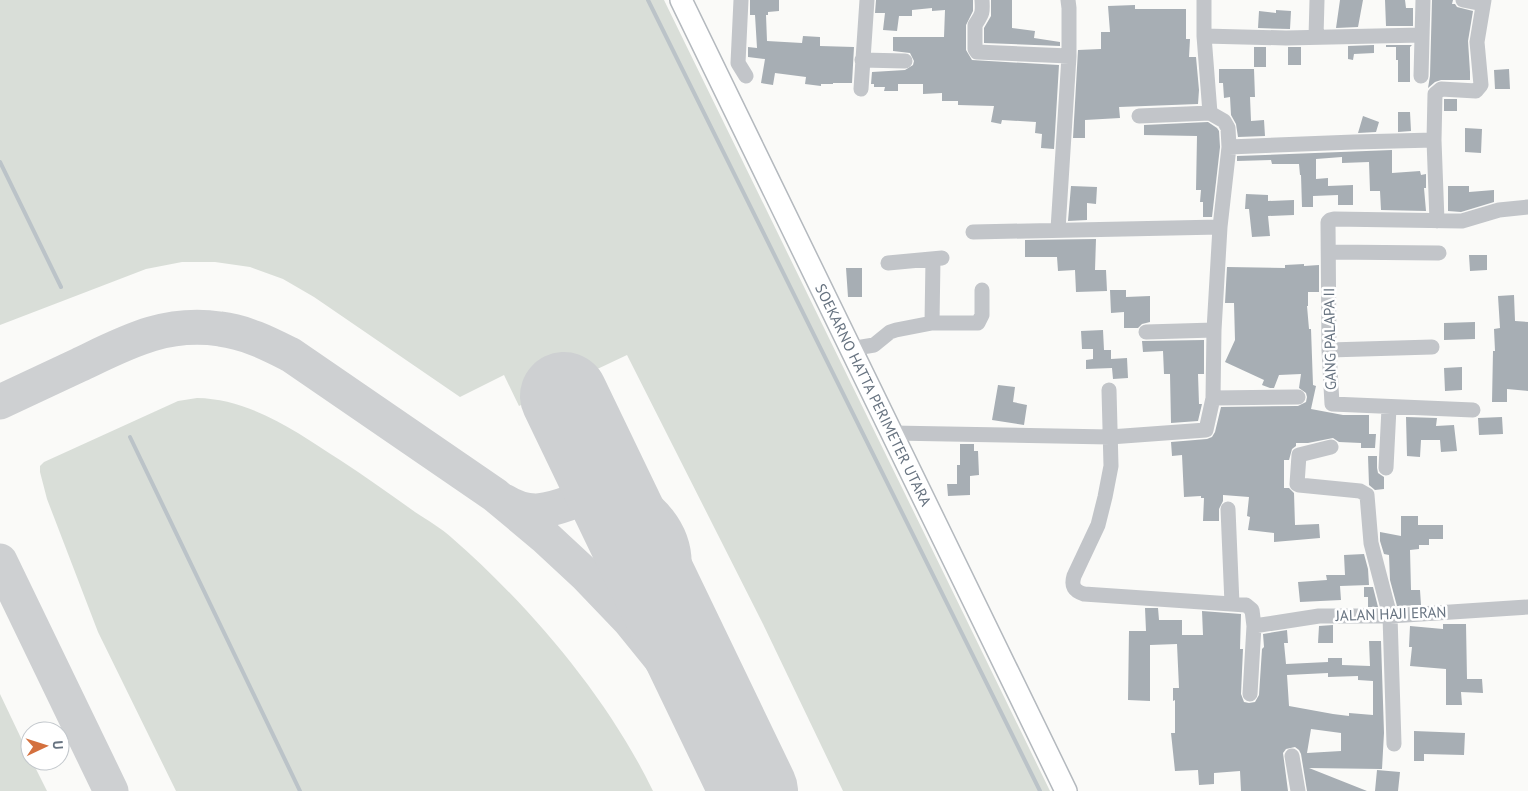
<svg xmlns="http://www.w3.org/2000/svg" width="1528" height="791" font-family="'PT Sans',sans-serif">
  <rect width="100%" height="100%" fill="#fafaf8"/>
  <path fill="#d9ded8" d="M0 0H664L1050 791H843L763 624 627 355 519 406 504 375 460 397 314 297 283 279 250 267 215 262H182L146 269 0 325Z
    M197 398C251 399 297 432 340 460 366 477 390 494 415 512 427 520 441 528 452 538 530 606 608 698 653 791H176L98 632 47 499 40 472V466L44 462 178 401Z
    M0 694 30 757V761H32L47 791H0Z"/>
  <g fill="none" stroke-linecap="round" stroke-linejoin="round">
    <path stroke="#bbc3c8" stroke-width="4" d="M648 0 1040 791
      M0 162 61 287
      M130 437 300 791"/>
    <path stroke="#ced0d2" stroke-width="35" d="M0 402C26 390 53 377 79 365 127 342 165 321 220 329 246 332 269 344 291 355L495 495 544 536 586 575 630 621 660 658 699 709 750 791
      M504 501C548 529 575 488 618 495 650 501 676 534 674 567 673 581 668 594 671 608 676 632 694 663 704 685
      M0 561 111 791"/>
    <path stroke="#ced0d2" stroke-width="88" d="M564 396 754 791"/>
  </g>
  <path fill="#a7aeb4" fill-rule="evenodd" d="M750 0H779V11L768 12V15H766L767 41 802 43 803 36 820 37V46L854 47 852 83H833V84H821V86L805 84 806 77 775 73 773 85 761 83 765 59 748 57V47L757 48 755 15H750Z
    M876 0H973V11L966 25V50L972 60 1059 65 1054 149 1041 148 1042 134 1035 133 1036 122 1002 120 1001 124 991 122 994 106 958 105V101H942V93L923 94V84H898V91H884L885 87H874V84H871L872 72 905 70 913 65 914 61 910 53 893 51V37H944L945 10 932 11V8L912 10V16H899L897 31 883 30 885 13H875Z
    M991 0H1012V28L1035 31 1034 38 1060 42V46L984 43V28L991 16Z
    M1340 0H1363L1358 27 1336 28Z
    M1385 0H1405L1406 8H1413V26H1386Z
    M1432 0H1453L1452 4H1455L1457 7 1473 11 1468 41 1470 72V80H1441L1435 82 1428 88 1430 76Z
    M1135 5V9H1186V39H1190L1189 57H1196L1199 90 1198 104 1119 107 1120 118 1085 120V138H1073L1078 50 1101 49V32H1110L1108 6Z
    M1276 10 1291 11 1290 29 1258 28 1259 11 1276 13Z
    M1374 45V53L1354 54 1353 60 1348 59V46Z
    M1386 45H1412L1410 47V82H1398V60H1396V47H1386Z
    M1254 47H1266V67H1254Z
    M1288 47H1301V65H1288Z
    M1219 69H1254L1255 97H1250L1251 121 1264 120 1265 136 1238 137 1236 124 1231 115 1230 97 1224 98 1223 83H1219Z
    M1509 69 1510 89H1495L1494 70Z
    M1444 99H1457V111H1444Z
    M1398 112H1410L1411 131 1398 132Z
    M1363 116 1379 122 1376 132 1358 133Z
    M1208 122 1217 128 1219 131 1220 147 1212 217H1203V202H1200L1201 190H1196L1197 136 1144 135V125Z
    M1465 128 1482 129 1481 153 1465 152Z
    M1392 150V173L1420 171 1421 175 1426 174V188H1424L1426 211 1381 210 1380 191H1370L1369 162 1342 163V157L1316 159V179L1328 178V186L1353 185V205H1338V195L1313 196V207H1302L1301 175H1300L1299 164H1272L1271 160 1237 161V156Z
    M1071 186 1097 187 1096 204 1087 203V220L1068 221Z
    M1448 186H1469V192L1494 190V202L1461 212 1448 211Z
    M1246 194 1268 195V201L1294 200V215L1268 216 1270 236 1252 237 1249 209H1245Z
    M1096 239 1095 270H1106L1107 291 1076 292 1075 270 1058 271 1057 257H1025V240Z
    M1469 255H1487V270L1470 271Z
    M1304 264V266L1319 265V292H1308V306H1307L1309 329H1311L1313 385 1316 386 1311 409 1343 415H1369V434H1376L1375 448H1361V443L1339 442 1333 438 1308 443H1296V446L1292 449 1289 460H1284V488H1289L1294 493 1295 525 1319 524 1320 538 1274 542V533L1248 530 1250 517 1247 516 1249 497 1223 495V501L1219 509V521H1203L1204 498H1201V496L1184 497 1182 455 1172 456 1171 442 1207 439 1212 437 1215 432 1221 407 1298 406 1306 402 1307 397 1306 393 1299 388 1301 374 1279 375 1274 388H1270L1262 385 1264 380 1225 362 1235 340 1234 303H1225L1227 267 1285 268V265Z
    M846 268H862V297H848Z
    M1110 290H1126V297L1150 296V322L1142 324 1138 328H1124V312L1111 313Z
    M1514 295 1515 321 1528 322V391L1507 389V402H1492L1493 351H1495L1494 329 1500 328 1498 296Z
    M1475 322V339L1444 340V323Z
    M1103 330 1104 350H1111V359L1127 358 1128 378 1113 379 1112 368 1086 369V360L1093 359V349H1082L1081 331Z
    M1204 340V374H1198L1199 404H1202L1198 421 1171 423 1170 374H1164L1163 351 1143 352 1142 341Z
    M1462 367V390L1445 391 1444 368Z
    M998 385 1015 387 1013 402 1027 405 1024 425 992 420Z
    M1406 417 1437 418 1436 426 1454 425 1457 451 1441 452 1440 440H1421L1420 457 1407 456Z
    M1502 417 1503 434 1479 435 1478 418Z
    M960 444H974V451H978L979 475 970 476V495L948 496 947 484H957V465H960Z
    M1368 456H1377V468L1378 473 1384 477V489L1375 490 1369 485Z
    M1401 516H1418V525H1443V539H1429V545H1419V549L1410 550 1411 590H1420L1421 605 1397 606 1390 580 1389 555 1384 554 1380 541V532L1401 536Z
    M1364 554 1368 569 1369 585 1340 586 1341 600 1300 602 1298 582 1327 580 1326 575H1345L1344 555Z
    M1364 587H1373L1378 607H1368V597H1364Z
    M1145 608H1158L1159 620H1182V635H1203L1202 611 1241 614 1240 649H1243L1241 694 1244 702 1249 703 1255 702 1259 695 1262 649 1264 647 1263 634 1287 630 1288 643H1284L1286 664 1328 662V658H1342V665L1370 666 1369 641H1381L1384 733 1382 769 1309 768 1367 791H1307L1301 754 1299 750 1295 747 1286 749 1283 753 1288 791H1241L1240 771 1214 773V784L1199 785 1198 770 1175 771 1171 733H1175V700L1173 701V688H1179L1177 644 1150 645V701L1128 700 1129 631H1146ZM1328 673V677L1358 676V680L1373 681V715L1349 713V716L1333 714 1289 706 1287 675ZM1311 729 1341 733V751L1307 753Z
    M1443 624H1466L1467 679H1482L1483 693 1461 692 1462 705H1446V669L1410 666 1412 647H1409L1410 626 1443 629Z
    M1333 625V643H1318L1319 626Z
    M1414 731 1465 733 1464 755 1424 754V761H1414Z
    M1377 770 1400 772 1398 791H1375Z"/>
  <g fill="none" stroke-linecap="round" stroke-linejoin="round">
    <g stroke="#b4b9be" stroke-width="24">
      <path id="secondary" d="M681 0 1066 791"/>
    </g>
    <path stroke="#c2c5c9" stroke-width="15" d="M741 0 738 63 746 76
      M982 0C983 14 982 14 975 25V49L977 52 1069 56
      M1463 0 1483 4
      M1204 36 1286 38 1422 35
      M1316 37 1317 0
      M862 60 905 61
      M1421 76 1423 0
      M861 89 867 0
      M1139 116 1210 113
      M1229 147 1354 142 1434 140
      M1437 221 1434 140 1435 94 1441 89 1476 91 1481 85 1477 42 1484 0
      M1058 229 1069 56V8L1068 0
      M973 232 1220 227
      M1329 252 1439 253
      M888 263 942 258
      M932 323 933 259
      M1146 332 1214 330
      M850 349 874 345 890 332 896 330 932 323H978L982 315V290
      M1329 350 1432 347
      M1109 390 1111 466 1105 497 1098 525 1074 576C1071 586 1074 591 1084 594L1246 605 1252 610 1254 626 1250 694
      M1213 398 1298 397
      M1473 410 1332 404 1329 350 1328 222 1330 220 1334 219 1462 221 1499 210 1528 207
      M892 433 1110 437 1206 430 1213 398 1214 330 1220 227 1229 147 1228 128 1224 121 1210 113 1204 36V0
      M1331 447 1299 455 1297 484 1299 485 1360 491 1367 495 1371 543 1390 616 1394 744
      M1386 468 1389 408
      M1228 509 1232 604
      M1254 626 1319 616H1390L1528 607
      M1292 756 1298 791"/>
    <use href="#secondary" stroke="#fff" stroke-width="21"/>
  </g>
  <g text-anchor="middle" stroke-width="5" stroke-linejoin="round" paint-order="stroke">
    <g font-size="15" fill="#677380" stroke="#fff">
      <text transform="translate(1330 339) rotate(-91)" y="5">GANG PALAPA II</text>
      <text transform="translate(873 395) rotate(64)" y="5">SOEKARNO HATTA PERIMETER UTARA</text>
      <text transform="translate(1391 614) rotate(-2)" y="5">JALAN HAJI ERAN</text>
    </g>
  </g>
  <g transform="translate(45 746) rotate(86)"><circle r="24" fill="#ffffff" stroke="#c2c7cc"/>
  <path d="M0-4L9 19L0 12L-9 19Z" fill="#d4703e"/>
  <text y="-8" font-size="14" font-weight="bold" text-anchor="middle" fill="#677380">U</text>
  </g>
</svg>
